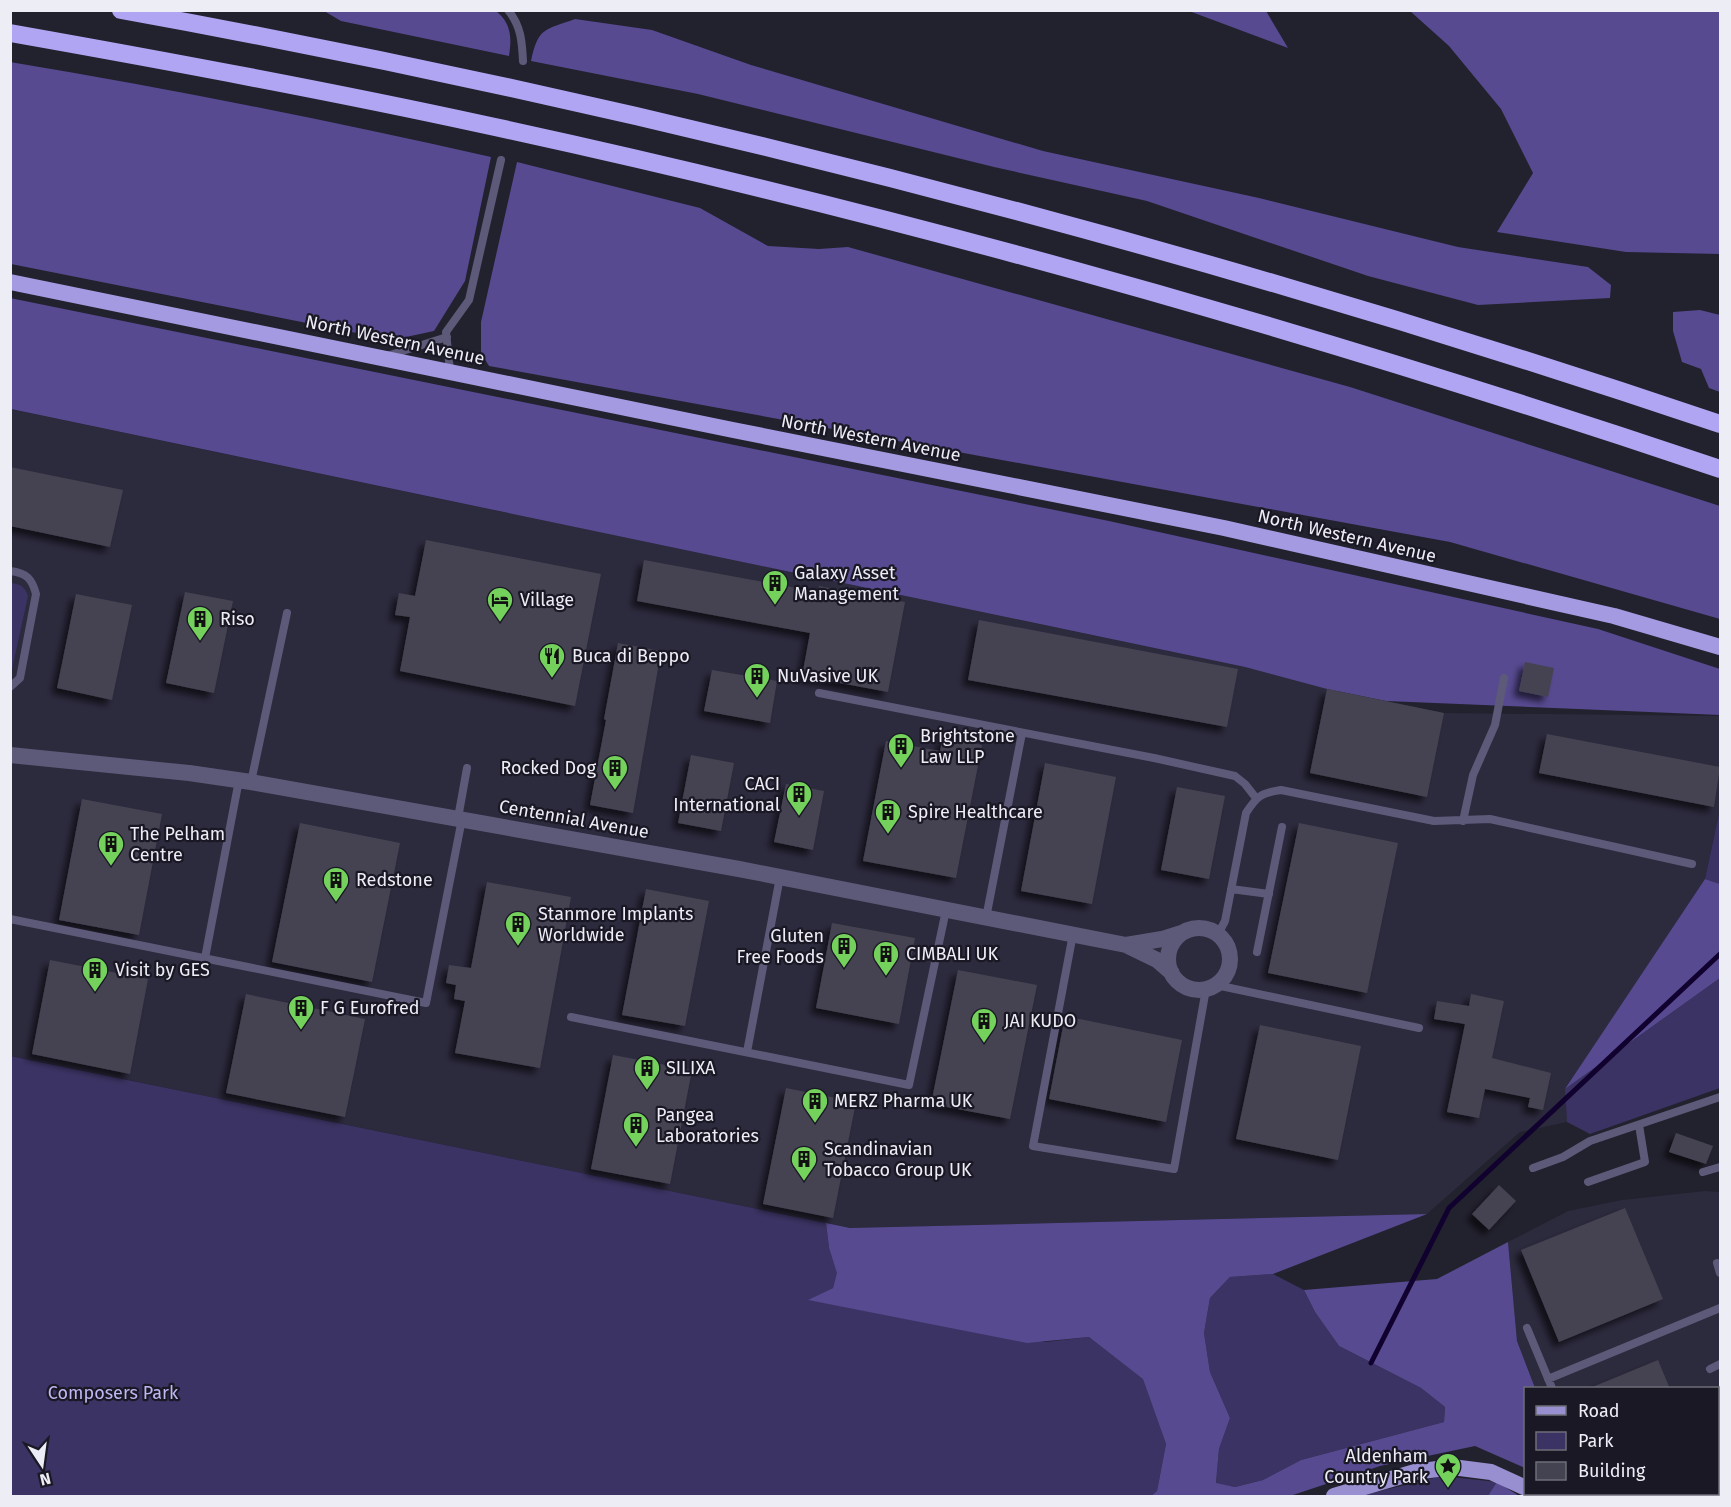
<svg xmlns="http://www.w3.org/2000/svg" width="1731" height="1507" font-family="'Fira Sans',sans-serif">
  <defs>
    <filter id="shadow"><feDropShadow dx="-5.5" dy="5.5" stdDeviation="3" flood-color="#0009"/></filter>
  </defs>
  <rect width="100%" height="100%" fill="#22212e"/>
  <path fill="#2c2a3d" d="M10 409 1245 667 1327 689 1444 713 1720 716V809L1705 879 1566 1089 1567 1122 1520 1132 1427 1214 850 1228 11 1056Z
    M1705 1191 1720 1192V1496H1577L1575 1494H1718V1388H1535L1517 1341 1508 1242 1568 1211 1622 1200Z"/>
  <path fill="#3b3363" d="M11 583C21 584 25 587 28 596L11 674Z
    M1720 809V884L1705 879Z
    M1720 978V1088L1590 1134 1567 1122 1565 1089Z
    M10 1056 826 1223 829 1248 838 1273 833 1288 809 1300 1045 1342 1089 1337 1143 1378 1166 1444 1157 1491 1151 1496H11Z
    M1273 1274 1304 1290 1315 1312 1339 1346 1421 1388 1445 1407 1444 1422 1301 1460 1263 1480 1235 1487 1216 1484 1219 1449 1230 1418 1210 1372 1204 1333 1210 1298 1230 1277Z
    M1442 1476 1497 1482 1519 1496H1360Z"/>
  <path fill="#574a90" d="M324 11H496C511 23 512 37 509 56L341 21Z
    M1189 11H1266L1288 48Z
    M1410 11H1720V254L1626 252 1497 232 1533 173 1501 109 1449 46Z
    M575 19 652 30 751 65 1043 151 1259 198 1458 247 1588 267 1611 285 1610 298 1478 305 1368 276 1147 201 994 167 698 94 531 61C538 27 545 30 575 19Z
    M10 62C172 89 332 121 491 157L465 281 434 331 392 340 11 264Z
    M517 162 700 208 768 246 819 249 848 247 1350 387 1720 506V619L1450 542 489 366 481 353V322Z
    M10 298 1109 521 1598 629 1720 669V715L1386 701 1327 689 1245 667 11 409Z
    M1700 310 1720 315V392L1709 388 1701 369 1682 362 1673 331V312Z
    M1705 879 1720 884V978L1565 1089Z
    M1427 1214 1273 1274 1230 1277 1210 1298 1204 1333 1210 1372 1230 1418 1219 1449 1216 1483 1235 1487 1263 1480 1301 1460 1444 1422 1445 1407 1421 1388 1339 1346 1315 1312 1304 1290 1437 1279 1508 1242 1517 1341 1535 1388H1526L1525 1468 1475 1446 1380 1466 1290 1496H1151L1157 1491 1166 1444 1143 1379 1089 1337 1027 1343 808 1300 833 1288 837 1273 829 1248 826 1223 850 1228Z
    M1497 1482 1519 1496H1488Z"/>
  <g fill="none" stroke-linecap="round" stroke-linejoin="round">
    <path stroke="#10012f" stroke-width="5" d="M1371 1363 1449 1208 1720 954"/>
  </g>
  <path fill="#444351" filter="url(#shadow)" d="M10 467 123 490 110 547 10 526Z
    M426 540 601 574 575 706 400 671 410 617 395 615 399 593 415 596Z
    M644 560 818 592 819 586 905 602 888 692 802 676 810 633 637 601Z
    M185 592 233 601 214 693 166 683Z
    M76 594 132 605 112 700 57 688Z
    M979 620 1238 669 1227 727 968 680Z
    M618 643 661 651 633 813 590 805 606 720 604 719Z
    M1525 662 1554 668 1548 697 1519 691Z
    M712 670 777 681 770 723 704 711Z
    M1327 689 1444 713 1427 797 1310 773Z
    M1547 734 1720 767 1714 807 1539 773Z
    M943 737 982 745 956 878 863 861 886 741 940 751Z
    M691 755 734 763 721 831 678 823Z
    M1045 763 1116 777 1092 904 1021 891Z
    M786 784 824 791 813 850 774 842Z
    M1177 787 1225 796 1209 879 1161 870Z
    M82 799 162 814 139 935 59 920Z
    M300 823 400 843 372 982 272 962Z
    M1299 823 1398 843 1367 993 1268 973Z
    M487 882 571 897 540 1068 455 1053 465 1001 454 999 456 985 446 983 449 965 471 968Z
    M646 889 709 901 685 1026 622 1015Z
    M832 923 915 938 899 1024 816 1008Z
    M50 960 148 979 130 1074 32 1054Z
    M958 970 1037 985 1010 1119 931 1104Z
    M246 994 365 1019 345 1117 226 1093Z
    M1471 994 1504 1001 1492 1058 1551 1073 1543 1110 1528 1107 1530 1098 1485 1089 1479 1118 1447 1112 1465 1024 1434 1019 1437 1001 1469 1006Z
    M1065 1016 1182 1040 1166 1122 1049 1099Z
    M1260 1025 1361 1046 1338 1160 1236 1139Z
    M613 1055 692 1070 670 1184 591 1169Z
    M786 1088 856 1102 833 1218 763 1204Z
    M1676 1133 1713 1146 1706 1164 1669 1152Z
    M1499 1185 1516 1201 1489 1230 1472 1214Z
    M1625 1208 1663 1299 1559 1342 1521 1250Z
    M1658 1360 1670 1389H1590V1388Z"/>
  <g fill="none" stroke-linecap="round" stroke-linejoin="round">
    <path stroke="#5d5a79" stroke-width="8" d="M508 10C521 26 522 41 523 61
      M387 356 447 337
      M450 371 446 332 469 300 501 160
      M10 571C27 573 32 579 36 594L20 678 10 687
      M819 693 1154 758 1235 776 1245 784 1256 798
      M251 782 287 613
      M458 818 467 768
      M1463 821 1473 775 1495 725 1504 678
      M1231 889 1269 894
      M986 918 1022 733
      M10 919 426 1003 462 819
      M1073 934 1033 1146 1174 1169 1206 989
      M1218 934 1225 921 1246 813C1257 796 1261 793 1281 790L1434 821 1490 819 1692 864
      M1257 952 1282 827
      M205 958 239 780
      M1216 985 1419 1028
      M571 1017 909 1085 946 910
      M747 1052 780 877
      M1533 1168 1563 1157 1590 1141 1720 1097
      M1703 1172 1720 1167
      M1588 1182 1645 1162 1639 1125
      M1717 1263 1720 1273
      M1527 1328 1552 1388
      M1710 1369 1720 1364
      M1548 1379 1720 1308"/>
    <path stroke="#5d5a79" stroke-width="16" d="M10 755 189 773 251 782 739 869 1126 945 1157 960 1172 973
      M1168 959a31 31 0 1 1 62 0a31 31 0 1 1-62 0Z
      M1126 945 1162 939 1184 932"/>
    <path stroke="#988fd0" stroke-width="16" d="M1334 1496 1415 1472 1452 1467 1491 1472 1526 1488"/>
    <path stroke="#a49ae1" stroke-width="16" d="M10 282 733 430 1224 528 1614 616 1720 647"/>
    <path stroke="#afa5f2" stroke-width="18" d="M121 10C663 108 1198 248 1720 424
      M10 33C168 61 325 90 481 124 900 214 1314 332 1720 469"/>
  </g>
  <defs>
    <g id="building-pin" transform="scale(1.35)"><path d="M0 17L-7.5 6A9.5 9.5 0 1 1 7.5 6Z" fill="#74d25c" stroke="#191824"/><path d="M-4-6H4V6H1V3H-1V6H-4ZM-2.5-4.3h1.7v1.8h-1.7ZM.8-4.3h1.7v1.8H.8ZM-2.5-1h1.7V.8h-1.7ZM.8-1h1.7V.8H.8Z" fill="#111"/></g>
    <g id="hotel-pin" transform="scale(1.35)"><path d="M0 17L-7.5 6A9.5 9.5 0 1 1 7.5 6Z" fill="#74d25c" stroke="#191824"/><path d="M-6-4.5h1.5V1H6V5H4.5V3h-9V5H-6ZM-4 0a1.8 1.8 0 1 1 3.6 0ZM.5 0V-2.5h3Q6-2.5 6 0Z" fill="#111"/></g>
    <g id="restaurant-pin" transform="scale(1.35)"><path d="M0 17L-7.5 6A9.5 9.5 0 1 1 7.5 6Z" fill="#74d25c" stroke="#191824"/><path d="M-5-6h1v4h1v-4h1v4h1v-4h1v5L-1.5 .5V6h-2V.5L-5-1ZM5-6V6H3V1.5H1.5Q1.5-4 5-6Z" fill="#111"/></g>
    <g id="sight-pin" transform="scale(1.35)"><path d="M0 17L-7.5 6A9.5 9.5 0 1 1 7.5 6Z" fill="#74d25c" stroke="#191824"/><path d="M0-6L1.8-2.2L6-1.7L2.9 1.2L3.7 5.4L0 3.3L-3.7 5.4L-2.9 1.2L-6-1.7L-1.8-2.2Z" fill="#111"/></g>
  </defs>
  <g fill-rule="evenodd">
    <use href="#building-pin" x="775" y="583"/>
    <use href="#hotel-pin" x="500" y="600"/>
    <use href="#building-pin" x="200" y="619"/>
    <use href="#restaurant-pin" x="552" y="656"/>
    <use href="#building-pin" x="757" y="676"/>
    <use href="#building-pin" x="901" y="746"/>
    <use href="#building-pin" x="615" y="768"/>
    <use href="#building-pin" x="799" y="794"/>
    <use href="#building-pin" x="888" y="812"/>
    <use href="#building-pin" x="111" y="844"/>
    <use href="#building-pin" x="336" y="880"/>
    <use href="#building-pin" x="518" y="924"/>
    <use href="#building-pin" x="844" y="946"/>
    <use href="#building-pin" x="886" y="954"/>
    <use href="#building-pin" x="95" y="970"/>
    <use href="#building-pin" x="301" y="1008"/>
    <use href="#building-pin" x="984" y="1021"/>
    <use href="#building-pin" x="647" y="1068"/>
    <use href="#building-pin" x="815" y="1101"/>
    <use href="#building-pin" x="636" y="1125"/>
    <use href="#building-pin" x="804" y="1159"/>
    <use href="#sight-pin" x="1448" y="1466"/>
  </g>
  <g text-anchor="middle" stroke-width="4.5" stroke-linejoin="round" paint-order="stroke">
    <g font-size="18" fill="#ededf6" stroke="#191824">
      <text transform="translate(395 340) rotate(12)" y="6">North Western Avenue</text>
      <text transform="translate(871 438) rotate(11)" y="6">North Western Avenue</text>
      <text transform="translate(1347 536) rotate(13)" y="6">North Western Avenue</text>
      <text transform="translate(574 819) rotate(10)" y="6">Centennial Avenue</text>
    </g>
    <g font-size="18" fill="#ededf6" stroke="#191824" text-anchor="start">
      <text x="794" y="579">Galaxy Asset<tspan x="794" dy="21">Management</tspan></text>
      <text x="520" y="606">Village</text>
      <text x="220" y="625">Riso</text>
      <text x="572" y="662">Buca di Beppo</text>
      <text x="777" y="682">NuVasive UK</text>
      <text x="920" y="742">Brightstone<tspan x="920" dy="21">Law LLP</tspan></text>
      <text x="596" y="774" text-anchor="end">Rocked Dog</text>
      <text x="780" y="790" text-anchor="end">CACI<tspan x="780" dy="21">International</tspan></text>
      <text x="908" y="818">Spire Healthcare</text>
      <text x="130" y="840">The Pelham<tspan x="130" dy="21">Centre</tspan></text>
      <text x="356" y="886">Redstone</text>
      <text x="538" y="920">Stanmore Implants<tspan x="538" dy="21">Worldwide</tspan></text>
      <text x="824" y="942" text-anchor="end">Gluten<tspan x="824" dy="21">Free Foods</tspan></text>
      <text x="906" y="960">CIMBALI UK</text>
      <text x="115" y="976">Visit by GES</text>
      <text x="320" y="1014">F G Eurofred</text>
      <text x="1004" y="1027">JAI KUDO</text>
      <text x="666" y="1074">SILIXA</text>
      <text x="834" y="1107">MERZ Pharma UK</text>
      <text x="656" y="1121">Pangea<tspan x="656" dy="21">Laboratories</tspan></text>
      <text x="824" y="1155">Scandinavian<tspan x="824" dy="21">Tobacco Group UK</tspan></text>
      <text x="1428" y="1462" text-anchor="end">Aldenham<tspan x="1428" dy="21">Country Park</tspan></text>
    </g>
    <g font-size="18" fill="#beb7f3" stroke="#191824">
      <text x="113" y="1399">Composers Park</text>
    </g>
  </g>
  <rect width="1731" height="1507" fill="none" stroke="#ededf6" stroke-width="24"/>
  <rect x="1524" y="1387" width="195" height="108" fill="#191824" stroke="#6e6d78" stroke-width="1.5"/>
  <rect x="1536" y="1406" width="30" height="9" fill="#988fd0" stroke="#6e6d78" stroke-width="1.5"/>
  <text x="1578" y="1417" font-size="18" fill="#ededf6">Road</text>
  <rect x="1536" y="1432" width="30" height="18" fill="#3b3363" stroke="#6e6d78" stroke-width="1.5"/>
  <text x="1578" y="1447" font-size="18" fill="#ededf6">Park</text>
  <rect x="1536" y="1462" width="30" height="18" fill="#444351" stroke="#6e6d78" stroke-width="1.5"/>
  <text x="1578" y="1477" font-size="18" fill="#ededf6">Building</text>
  <g transform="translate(42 1465) rotate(167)" stroke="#191824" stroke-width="4.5" paint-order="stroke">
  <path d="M0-4.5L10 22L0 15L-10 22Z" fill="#ededf6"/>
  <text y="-9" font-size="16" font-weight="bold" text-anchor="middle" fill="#ededf6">N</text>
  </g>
</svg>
